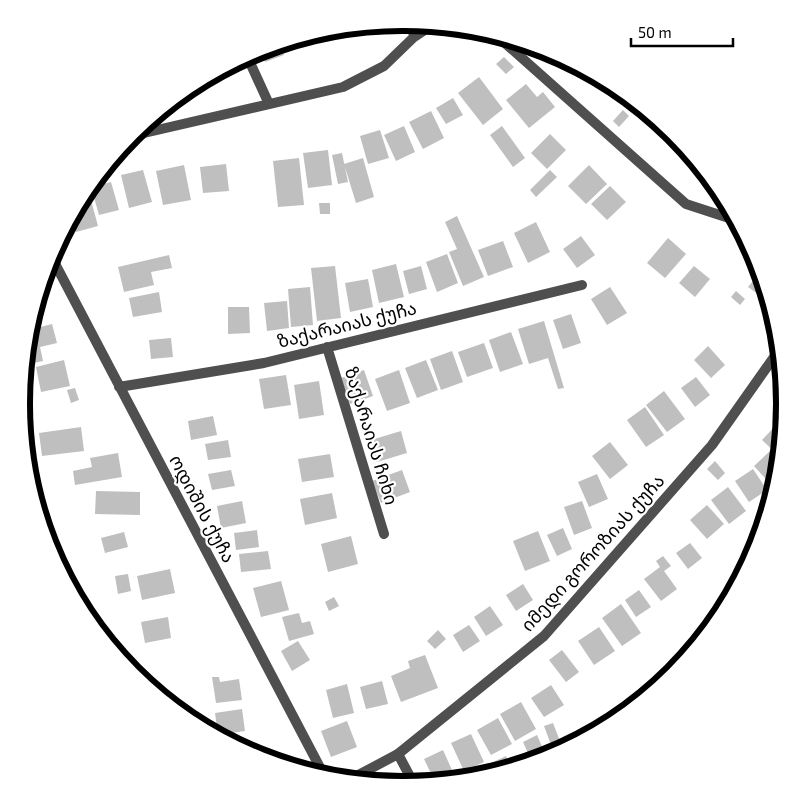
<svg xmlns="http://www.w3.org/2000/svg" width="806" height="807" font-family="'Exo 2','Noto Sans Georgian',sans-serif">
  <rect width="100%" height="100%" fill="#fff"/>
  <path fill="#bfbfbf" d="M307 36 310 43 291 50 288 41Z
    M280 44 284 55 265 62 260 50Z
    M504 57 514 67 506 74 496 64Z
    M479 77 503 109 483 125 458 93Z
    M609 83 628 96 623 101 607 86Z
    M526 84 537 97 543 92 555 107 529 128 506 100Z
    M453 98 463 115 446 124 436 108Z
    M641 107 655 119 648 126 636 113Z
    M623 110 629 116 619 127 613 121Z
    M431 111 444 138 423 149 409 122Z
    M404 126 415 152 396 161 384 135Z
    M502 126 525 158 513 167 490 135Z
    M665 127 673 134 678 140 671 142Z
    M380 130 389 158 368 164 360 136Z
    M550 134 566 150 547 169 531 153Z
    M328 150 332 185 308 188 303 153Z
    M342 153 348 182 338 184 332 155Z
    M299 158 304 205 278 207 273 161Z
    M363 158 374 197 356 203 344 164Z
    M226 164 229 191 203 193 200 167Z
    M184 165 191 200 163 205 156 171Z
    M589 165 607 184 586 204 568 186Z
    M143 170 152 202 129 208 121 175Z
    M550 170 557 177 536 197 530 190Z
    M111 182 119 210 99 215 91 187Z
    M610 186 626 202 607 220 591 204Z
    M88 189 98 226 76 232 72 217Z
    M319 203H330V214H320Z
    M457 216 484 277 463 286 449 252 457 249 445 222Z
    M71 220 74 232 62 236 63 233Z
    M536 222 550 252 528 263 514 233Z
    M581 236 595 255 577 268 563 249Z
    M668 238 686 254 665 278 647 263Z
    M503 241 513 267 488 276 478 250Z
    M447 254 458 283 437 292 426 262Z
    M169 255 172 268 151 272 154 285 124 292 118 267Z
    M396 264 404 297 379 303 372 270Z
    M335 266 341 318 317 321 311 268Z
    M421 266 427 289 409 294 403 271Z
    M694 266 710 279 695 297 679 283Z
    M760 272 768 297 766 300 748 287Z
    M368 279 373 307 350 312 345 283Z
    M310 287 313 325 291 327 288 289Z
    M610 287 627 313 607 325 591 299Z
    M736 291 745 299 740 305 731 297Z
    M159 292 162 312 133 317 129 298Z
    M38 299 43 311 33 315Z
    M287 301 289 328 267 331 264 303Z
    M228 307H249L250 333 228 334Z
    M571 314 581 343 563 349 553 320Z
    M544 321 564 388 558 389 548 358 529 364 518 329Z
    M52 324 57 343 40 347 43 361 29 364 26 352 29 330Z
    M511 332 523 364 500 372 489 340Z
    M171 338 173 357 151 359 149 340Z
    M484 343 493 368 467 377 458 352Z
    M708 346 725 365 711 378 694 360Z
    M452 351 463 382 441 390 430 359Z
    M64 360 70 386 41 392 36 367Z
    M426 360 438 390 417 398 405 368Z
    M364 370 373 396 350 404 341 378Z
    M399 370 410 403 387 411 375 379Z
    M286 375 291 405 264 409 259 379Z
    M696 377 710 395 695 407 681 388Z
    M319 381 324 415 299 419 294 385Z
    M75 388 79 400 71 403 67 390Z
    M664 391 685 419 667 432 646 405Z
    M645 407 664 435 646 447 627 420Z
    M213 416 217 435 191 440 188 421Z
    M777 424 782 429 780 457 762 440Z
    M81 427 84 451 42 456 39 433Z
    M401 431 407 453 377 462 371 440Z
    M228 440 231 457 208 460 205 444Z
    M610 442 628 465 610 479 592 456Z
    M770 451 779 462 774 488 754 466Z
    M118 453 122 477 75 485 73 471 92 467 90 458Z
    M330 454 334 477 302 482 298 459Z
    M715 461 725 473 718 480 707 469Z
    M753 469 767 490 749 502 735 481Z
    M231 470 235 486 212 490 208 474Z
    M402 470 410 492 381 503 372 481Z
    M597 474 608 499 589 507 578 482Z
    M728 487 746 511 729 524 711 500Z
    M96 491 140 492V515L95 514Z
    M332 493 337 518 305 525 300 499Z
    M242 501 246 523 221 528 217 506Z
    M582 501 592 528 574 535 564 507Z
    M707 505 724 524 707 539 690 520Z
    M49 516 51 529 44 530 41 517Z
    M563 528 572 549 557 556 547 535Z
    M257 530 259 547 236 550 234 533Z
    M538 531 550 561 525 571 513 541Z
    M124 532 128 547 105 553 101 538Z
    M351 536 358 564 328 572 321 544Z
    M690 543 702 558 688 569 676 553Z
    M268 551 271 569 241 572 239 554Z
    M663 556 671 566 664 571 677 589 661 601 644 579 660 567 656 561Z
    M170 569 175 593 142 600 137 576Z
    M128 574 131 591 118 594 115 576Z
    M281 581 289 610 261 617 253 588Z
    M523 584 533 600 516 611 506 595Z
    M639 590 651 607 636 617 625 600Z
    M334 597 339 606 329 611 325 602Z
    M621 604 641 633 622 646 602 618Z
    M490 606 503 625 486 636 474 617Z
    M299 613 302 623 310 621 314 634 289 641 282 617Z
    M168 617 171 638 145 643 141 622Z
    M469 625 480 641 463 652 453 635Z
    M599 627 615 651 594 665 578 641Z
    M438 630 446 639 435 649 427 641Z
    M298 641 310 660 292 671 281 651Z
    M562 650 579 672 566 682 549 660Z
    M425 655 438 688 401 702 391 676 410 668 408 661Z
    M212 677H219L220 682 239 679 242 700 216 703Z
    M382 681 388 704 366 709 360 687Z
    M347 684 354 713 333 718 326 690Z
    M551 685 564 705 544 717 531 698Z
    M521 702 536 729 515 741 500 714Z
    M242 709 245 731 218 735 215 713Z
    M498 718 512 744 491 755 477 730Z
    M347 721 357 747 331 757 321 731Z
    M553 723 563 749 554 753 544 726Z
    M471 734 484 762 464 771 451 743Z
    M537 735 546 756 532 762 523 742Z
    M443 750 456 779 435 782 424 759Z
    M506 756 511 768 493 773 489 764Z"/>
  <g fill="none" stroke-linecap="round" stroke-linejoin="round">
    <path stroke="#4f4f4f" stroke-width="10" d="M412 23 414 37
      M496 35 686 204 735 220
      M247 56 269 104
      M131 136 343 87 384 66 414 37 432 25
      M51 256 325 777
      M327 347 384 534
      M119 387 264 363 582 285
      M398 754 414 784"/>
    <path stroke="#4f4f4f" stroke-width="10" d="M349 780 398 754 544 636 712 445 779 350"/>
  </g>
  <g text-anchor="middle" stroke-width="4.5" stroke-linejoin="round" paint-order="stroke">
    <g font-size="18" fill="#000" stroke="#fff">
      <text transform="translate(347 325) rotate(-14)" y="6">ზაქარაიას ქუჩა</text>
      <text transform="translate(371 436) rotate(73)" y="6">ზაქარაიას ჩიხი</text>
      <text transform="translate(202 509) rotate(62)" y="6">ოდიშის ქუჩა</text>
      <text transform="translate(593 553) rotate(-48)" y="6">იმედი გოროზიას ქუჩა</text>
    </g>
  </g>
  <path d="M0 0H806V807H0ZM402 31H404A372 372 0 0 1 776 403V404A372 372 0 0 1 404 776H402A372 372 0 0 1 30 404V403A372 372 0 0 1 402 31Z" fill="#fff" fill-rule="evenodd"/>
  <path fill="none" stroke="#000" stroke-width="6" d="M402 31H404A372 372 0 0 1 776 403V404A372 372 0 0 1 404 776H402A372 372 0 0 1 30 404V403A372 372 0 0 1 402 31Z"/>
  <path d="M631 38v8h102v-8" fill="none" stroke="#000000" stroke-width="2.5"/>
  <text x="638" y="38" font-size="15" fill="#000000" stroke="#ffffff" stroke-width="4" paint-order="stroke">50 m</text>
</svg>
